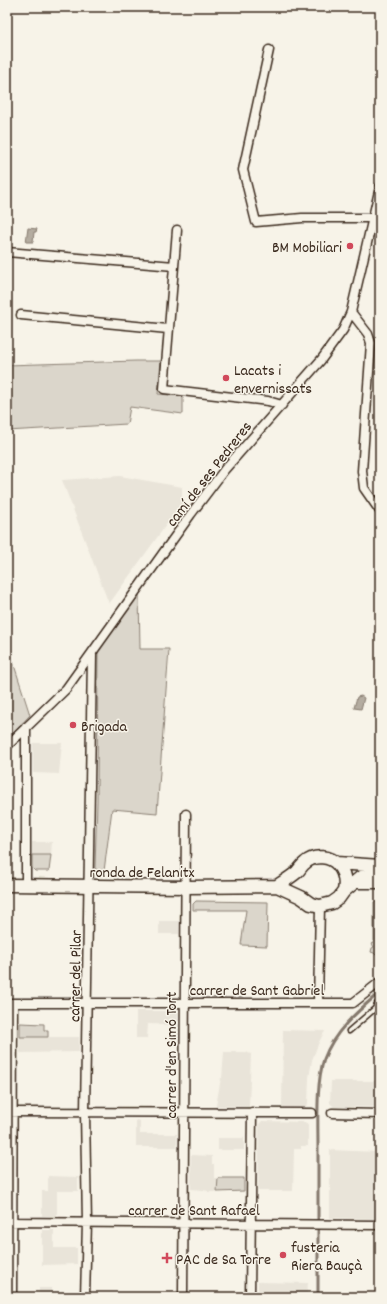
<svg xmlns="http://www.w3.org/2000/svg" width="387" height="1304" font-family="Dekko,sans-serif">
  <rect width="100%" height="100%" fill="#f7f3e8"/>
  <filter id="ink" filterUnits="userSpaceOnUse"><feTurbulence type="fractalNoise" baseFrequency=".025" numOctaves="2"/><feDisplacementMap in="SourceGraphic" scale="8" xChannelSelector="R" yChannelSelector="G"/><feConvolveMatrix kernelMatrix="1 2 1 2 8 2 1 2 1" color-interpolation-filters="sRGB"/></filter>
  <g filter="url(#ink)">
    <path fill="#e9e4d9" d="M120 476 182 487V503L109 604 62 480Z
      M33 743H62L59 774 33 773Z
      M32 842H52L51 855H32Z
      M159 921H179V934H159Z
      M136 1011H178V1025L148 1024 147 1038H136Z
      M283 1030 325 1031 319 1042 312 1060 309 1078 308 1104 305 1107H282Z
      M20 1037H79V1052L20 1053Z
      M224 1052H245L251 1054 249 1107 216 1106 221 1078H222Z
      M331 1081H380V1107H334L330 1103Z
      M136 1120 140 1121V1134H177V1147H136Z
      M262 1121 305 1122 308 1125V1146H301V1149H294L293 1191H258L259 1124Z
      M218 1138H244V1150H218Z
      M330 1150 377 1152 376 1219 330 1218Z
      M191 1155 212 1156V1164H214V1178H218L217 1192H208V1191L203 1190 191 1189Z
      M48 1176 78 1177V1191H57V1216H42V1191H48Z
      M42 1230H54V1248H77V1264L42 1265Z
      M258 1282 308 1283 307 1295 258 1294Z
      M39 1288H52V1297H39Z"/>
    <path fill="#dbd6cb" stroke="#8b8074" d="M136 361H161L158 394 183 396V414L130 407 127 424 7 431V365Z
      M139 592 140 649H169L157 813 112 809 104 871H98L95 868 97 801 98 648Z
      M7 643 30 715 7 740Z
      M32 855H51L49 871H35L32 868Z
      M196 901 268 902 267 946 241 945 246 910H193V904Z
      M374 902H380V959L374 953 371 952 372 948 374 947 372 944 374 941Z
      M20 1023 44 1024V1030H48V1037H20Z
      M218 1178H244V1191L217 1192Z"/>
    <path fill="#b4aca0" stroke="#84786c" d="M28 228 37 229 36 232H34L33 242H26Z
      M361 696 364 698 361 709 354 708 357 697Z"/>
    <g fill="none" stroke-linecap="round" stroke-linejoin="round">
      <path stroke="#84786c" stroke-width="3" d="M318 1297C318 1247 318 1197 318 1147 318 1123 316 1082 324 1059 334 1031 358 1011 380 992"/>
      <g stroke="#3b2a1e" stroke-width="7">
        <path id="lane" d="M349 1031 378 1006"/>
      </g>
      <g stroke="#3b2a1e" stroke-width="11">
        <path id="street" d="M269 50 243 170 256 222 302 218H373
          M177 230 164 389 268 401 282 405
          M7 252 174 266
          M351 312 368 334 371 343 362 471 364 488 380 511
          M21 315 168 329
          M26 727V885
          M7 746 66 689 191 514 225 469 321 360 343 330 351 312 380 187
          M352 884H380
          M7 1003H353L380 982
          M318 1003 320 906
          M380 1004 378 1006H380
          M7 1112 312 1113
          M332 1113 380 1114
          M7 1222 380 1225
          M12 1297 13 1003
          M85 1297 87 1223 85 1113 92 655
          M183 1297 186 814
          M250 1297 252 1112"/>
      </g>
      <g stroke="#3b2a1e" stroke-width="15">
        <path id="secondary" d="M337 863 380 866
          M7 885 186 887 277 886 301 897 311 904 320 906 332 903 339 898 344 891 361 877 380 876
          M277 886C283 882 291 877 297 872 300 869 302 865 305 863 314 854 331 856 338 865 345 873 346 881 344 891"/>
      </g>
      <use href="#lane" stroke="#f7f3e8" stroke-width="4"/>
      <use href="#street" stroke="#f7f3e8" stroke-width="8"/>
      <use href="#secondary" stroke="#f7f3e8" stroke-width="12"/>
    </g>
  </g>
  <g fill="#d1495b" stroke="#f7f3e8" stroke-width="1.5">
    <circle cx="350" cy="246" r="4"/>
    <circle cx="226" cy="378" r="4"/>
    <circle cx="73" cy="725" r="4"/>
    <circle cx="283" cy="1255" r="4"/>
    <path d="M165 1252h4v4h4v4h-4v4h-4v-4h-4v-4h4z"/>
  </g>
  <g text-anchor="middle" stroke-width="3" stroke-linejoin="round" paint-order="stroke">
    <g font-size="16" fill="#3b2a1e" stroke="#f7f3e8" text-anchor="start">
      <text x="342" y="252" text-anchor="end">BM Mobiliari</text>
      <text x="234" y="375">Lacats i<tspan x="234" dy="18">envernissats</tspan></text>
      <text x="81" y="731">Brigada</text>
      <text x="291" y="1252">fusteria<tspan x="291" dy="18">Riera Bauçà</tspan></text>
      <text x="176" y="1264">PAC de Sa Torre</text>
    </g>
    <g font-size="16" fill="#3b2a1e" stroke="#f7f3e8">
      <text transform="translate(208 473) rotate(-52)" y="6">camí de ses Pedreres</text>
      <text x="142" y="877">ronda de Felanitx</text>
      <text transform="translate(74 976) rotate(-89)" y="6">carrer del Pilar</text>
      <text x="257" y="995">carrer de Sant Gabriel</text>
      <text transform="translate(170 1055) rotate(-90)" y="6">carrer d'en Simó Tort</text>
      <text x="194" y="1215">carrer de Sant Rafael</text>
    </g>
  </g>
  <rect width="387" height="1304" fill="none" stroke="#f7f3e8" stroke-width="24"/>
  <rect x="12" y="12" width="363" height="1280" fill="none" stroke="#3b2a1e" stroke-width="1.5" filter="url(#ink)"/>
</svg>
